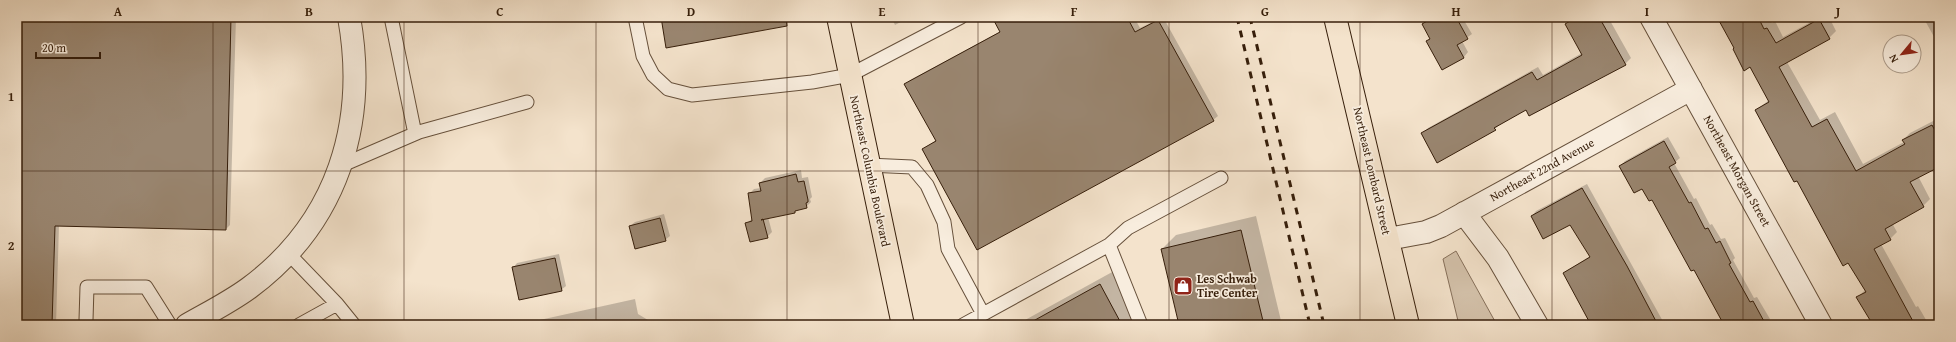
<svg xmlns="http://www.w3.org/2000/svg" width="1956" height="342" font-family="'Gentium Book Plus',serif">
  <rect width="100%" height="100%" fill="#f4e3cc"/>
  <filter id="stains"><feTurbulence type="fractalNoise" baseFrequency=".005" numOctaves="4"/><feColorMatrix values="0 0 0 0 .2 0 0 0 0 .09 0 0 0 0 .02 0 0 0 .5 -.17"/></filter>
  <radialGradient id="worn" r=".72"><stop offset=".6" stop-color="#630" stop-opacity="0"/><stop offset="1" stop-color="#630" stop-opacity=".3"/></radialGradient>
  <path fill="#d4c2ab" stroke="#86705b" d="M1456 251 1497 325H1459L1443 259Z"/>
  <path fill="#0003" d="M17 17H236L230 225 226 229 59 225 56 325H17Z
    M891 17H910L895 25Z
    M997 17H1134L1140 28 1163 17 1218 116 1213 120 923 149 936 140 906 85 910 80 1001 31Z
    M1432 17H1462L1472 34 1462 41 1468 52 1464 57 1442 69 1427 41 1431 38 1423 24Z
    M1565 17H1608L1631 58 1625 64 1527 109 1501 123 1495 129 1423 133 1428 128 1538 67 1543 75 1582 53 1566 24 1568 22Z
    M1724 17H1768L1772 23 1775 21 1783 37 1809 23 1806 17H1829L1836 31 1829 38 1787 62 1820 120 1835 112 1863 164 1904 142 1903 140 1910 133 1939 118V166L1918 176 1930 199 1923 206 1892 223 1897 232 1890 239 1881 244 1916 307 1918 306 1929 325H1877L1858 297 1865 290 1756 110 1769 100 1751 66 1735 48Z
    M1923 17H1939V57L1934 48 1938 44Z
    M1668 137 1680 158 1674 163 1694 199 1696 198 1710 225 1712 224 1721 239 1725 238 1735 258 1733 260 1754 298 1757 297 1770 319 1767 321 1769 325H1725L1694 269 1652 198 1620 166 1625 161Z
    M801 170 802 178 808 177 812 197 810 199 811 202 806 207 797 209 794 212 768 217 772 232 767 237 747 223 753 218 749 194 754 189 761 188 760 183 765 178Z
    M1587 184 1665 325H1592L1564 273 1590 256 1571 224 1532 216 1536 211Z
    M664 214 670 236 665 240 630 226 635 222Z
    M1256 216 1282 325H1180L1162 249 1176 235Z
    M559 254 566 286 561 290 513 268 517 263Z
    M1114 271 1144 325H1016Z
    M635 299 638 314 648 320 649 325H517Z"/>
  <path fill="#99856f" stroke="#371f0b" d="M17 17H231L226 230 55 226 52 325H17Z
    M661 17H786L787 26 666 48Z
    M992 17H1127L1135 32 1158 20 1214 121 977 250 922 149 936 141 904 84 1000 32Z
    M1434 17H1456L1468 39 1457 45 1464 58 1442 70 1426 41 1430 39 1422 24Z
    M1577 17H1599L1626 65 1529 116 1526 110 1494 128 1496 130 1437 163 1421 133 1532 72 1537 80 1582 55 1565 24Z
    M1717 17H1758L1764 29 1767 28 1776 43 1819 19 1830 39 1779 67 1812 127 1827 119 1856 171 1905 144 1902 140 1932 125 1939 138V167L1910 182 1924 207 1885 229 1891 240 1874 249 1915 325H1873L1856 297 1866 292 1848 263 1843 266 1797 181 1794 182 1775 147 1755 110 1769 102 1750 67 1744 71 1733 49 1734 48Z
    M1664 141 1676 163 1669 167 1689 203 1691 202 1705 229 1708 228 1716 243 1720 241 1731 263 1729 264 1750 302 1753 301 1766 325H1724L1694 270 1691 271 1652 200 1649 201 1642 189 1634 193 1619 166Z
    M796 174 798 182 804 181 808 200V202L806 203 807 208 795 211V213L761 220 763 219 768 238 750 242 745 223 752 221 748 193 761 191 759 183Z
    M1582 188 1627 266 1658 325H1591L1563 273 1590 257 1570 225 1543 239 1531 216Z
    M660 218 666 241 635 249 629 226Z
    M1241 230 1264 325H1179L1161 249Z
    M555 258 562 291 519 300 512 267Z
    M1100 284 1122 325H1026Z"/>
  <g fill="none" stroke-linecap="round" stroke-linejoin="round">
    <g stroke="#66503b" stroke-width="15">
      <path id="lane" d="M391 17 415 134
        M635 17 643 56 653 75 668 89 692 95 812 82 850 75 961 17
        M868 165 912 167 927 185 944 222 948 249 983 314
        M340 166 419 132 527 102
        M1109 245 1128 228 1221 178
        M287 252 337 304
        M86 320 87 287H146L170 325
        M299 325 337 304 354 325
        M963 325 1109 245 1141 325"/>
    </g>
    <g stroke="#66503b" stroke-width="24">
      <path id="street" d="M1651 17 1821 325
        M1464 213 1498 258 1537 325
        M1388 239 1426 232 1441 226 1691 89
        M187 325C208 313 230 302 249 288 338 222 368 123 349 17"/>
    </g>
    <g stroke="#371f0b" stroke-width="24">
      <path id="primary" d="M838 17 903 325
        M1335 17 1408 325"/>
    </g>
    <use href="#lane" stroke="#f8edde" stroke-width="13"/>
    <use href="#street" stroke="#f8edde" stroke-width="22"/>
    <use href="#primary" stroke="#f4e3cc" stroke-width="22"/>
    <path stroke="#371f0b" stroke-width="3" stroke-dasharray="7 7" stroke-linecap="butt" d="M1237 17 1310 325
      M1250 17 1324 325"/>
  </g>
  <path fill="none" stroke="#371f0b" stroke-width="1" stroke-opacity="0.55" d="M213 17V325M404 17V325M596 17V325M787 17V325M978 17V325M1169 17V325M1360 17V325M1552 17V325M1743 17V325M17 171H1939"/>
  <defs>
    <g id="shop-square" transform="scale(1)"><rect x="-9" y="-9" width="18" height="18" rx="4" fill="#8f2418" stroke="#f8edde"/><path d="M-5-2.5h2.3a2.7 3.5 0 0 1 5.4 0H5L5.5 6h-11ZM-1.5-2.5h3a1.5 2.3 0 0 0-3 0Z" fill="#fff"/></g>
  </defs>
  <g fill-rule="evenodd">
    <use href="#shop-square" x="1183" y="286"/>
  </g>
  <g text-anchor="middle" stroke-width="3.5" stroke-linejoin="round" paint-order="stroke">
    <g font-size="12" fill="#371f0b" stroke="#f8edde">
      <text transform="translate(1542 170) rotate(-29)" y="4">Northeast 22nd Avenue</text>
      <text transform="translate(870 171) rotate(78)" y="4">Northeast Columbia Boulevard</text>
      <text transform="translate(1372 171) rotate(77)" y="4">Northeast Lombard Street</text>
      <text transform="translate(1737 171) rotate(61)" y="4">Northeast Morgan Street</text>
    </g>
    <g font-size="12" font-weight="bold" fill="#371f0b" stroke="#f8edde" text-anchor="start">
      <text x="1197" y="283">Les Schwab<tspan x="1197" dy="14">Tire Center</tspan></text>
    </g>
  </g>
  <rect width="1956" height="342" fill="none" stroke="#f4e3cc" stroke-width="44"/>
  <g transform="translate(1902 54) rotate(241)"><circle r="19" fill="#f8edde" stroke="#ab9b8a"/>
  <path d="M0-3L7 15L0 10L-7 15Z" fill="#8f2418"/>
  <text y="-6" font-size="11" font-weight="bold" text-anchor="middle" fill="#371f0b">N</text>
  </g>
  <path d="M36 52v6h64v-6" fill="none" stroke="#371f0b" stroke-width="2"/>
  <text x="42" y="52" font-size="12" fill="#371f0b" stroke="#f8edde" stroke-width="3" paint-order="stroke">20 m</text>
  <rect x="22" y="22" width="1912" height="298" fill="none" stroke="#371f0b" stroke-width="1.5"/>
  <g font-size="13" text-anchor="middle" font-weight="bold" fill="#371f0b">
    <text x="118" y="16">A</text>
    <text x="309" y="16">B</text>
    <text x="500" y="16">C</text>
    <text x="691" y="16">D</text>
    <text x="882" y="16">E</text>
    <text x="1074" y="16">F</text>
    <text x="1265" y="16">G</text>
    <text x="1456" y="16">H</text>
    <text x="1647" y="16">I</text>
    <text x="1838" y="16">J</text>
    <text x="11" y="101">1</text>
    <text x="11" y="250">2</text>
  </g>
  <rect width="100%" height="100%" filter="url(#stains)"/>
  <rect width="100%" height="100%" fill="url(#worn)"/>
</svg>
